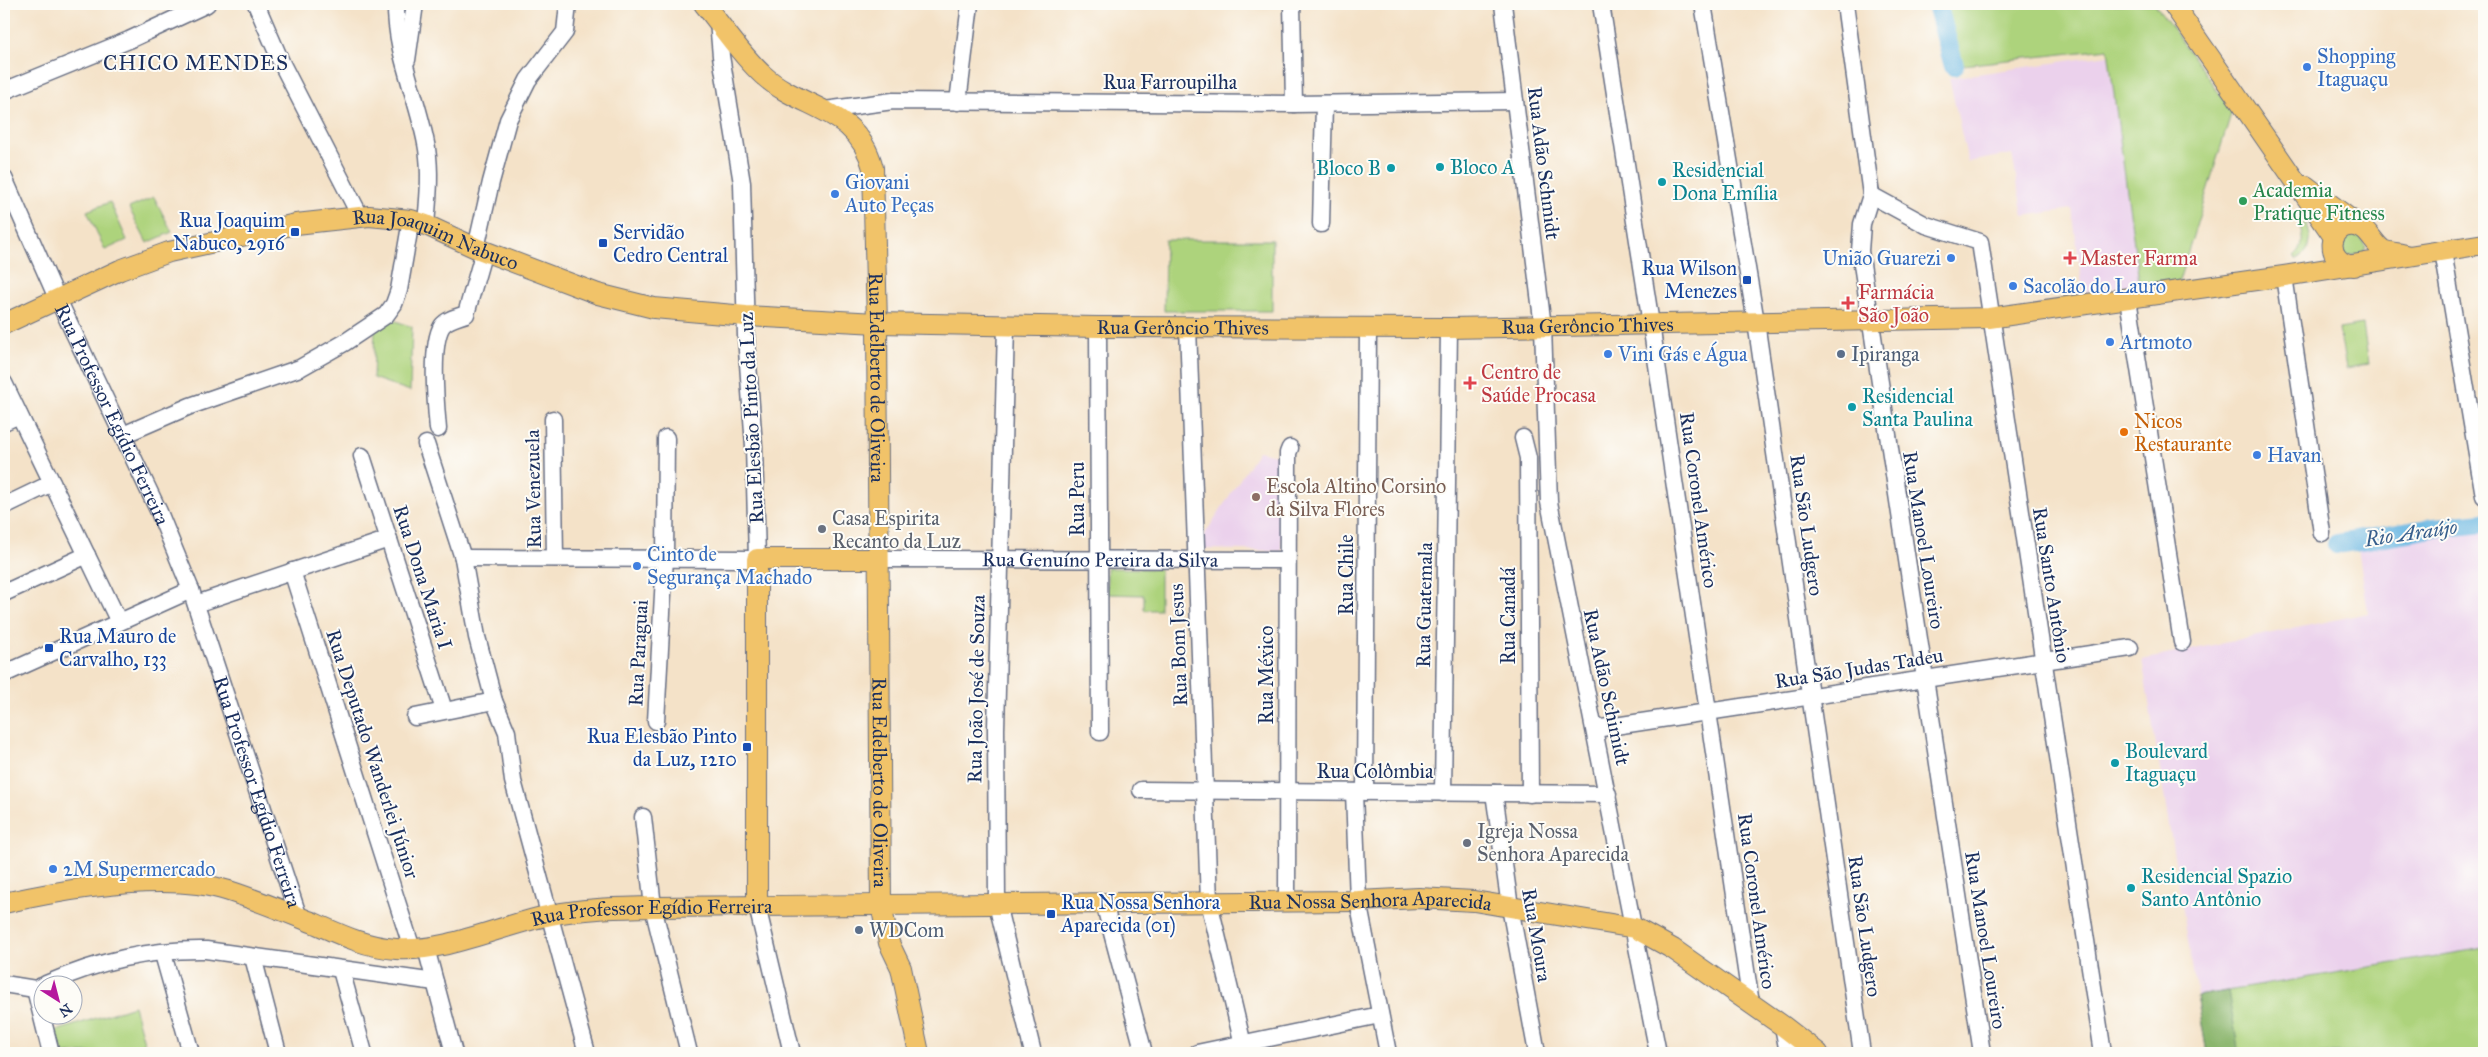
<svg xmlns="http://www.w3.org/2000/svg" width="2488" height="1057" font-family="'IM FELL Great Primer',serif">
  <rect width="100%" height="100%" fill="#fdfcf7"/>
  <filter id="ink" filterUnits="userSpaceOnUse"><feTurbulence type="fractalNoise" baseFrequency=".02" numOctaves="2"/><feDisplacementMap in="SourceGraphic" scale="10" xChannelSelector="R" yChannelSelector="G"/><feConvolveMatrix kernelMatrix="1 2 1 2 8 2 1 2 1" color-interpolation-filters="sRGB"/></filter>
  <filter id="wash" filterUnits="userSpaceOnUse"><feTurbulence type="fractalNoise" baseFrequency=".0096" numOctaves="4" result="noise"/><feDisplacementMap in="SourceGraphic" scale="20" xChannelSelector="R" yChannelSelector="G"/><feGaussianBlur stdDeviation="1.12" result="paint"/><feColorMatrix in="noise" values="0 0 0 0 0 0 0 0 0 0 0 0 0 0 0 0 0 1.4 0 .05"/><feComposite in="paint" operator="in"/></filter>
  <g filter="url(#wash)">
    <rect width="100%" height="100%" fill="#f4e2c8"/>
    <path fill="#ebd1ec" d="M2108 55 2139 284 2083 292 2072 209 2023 216 2012 154 1968 162 1949 78Z
      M1258 451 1286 457 1281 551 1205 549 1203 537Z
      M2484 517V948L2197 996 2142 660 2368 613 2357 541Z"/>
    <path fill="#add37c" stroke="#64816d" d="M1937 4H2155L2232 111 2178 284 2140 289 2108 49 1954 66Z
      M154 197 172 232 147 243 129 208Z
      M110 202 127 240 105 250 87 211Z
      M2306 223C2313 238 2312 251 2296 260L2294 256C2304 248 2303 238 2300 226Z
      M2356 233 2366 246 2362 255H2344L2340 240Z
      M1165 240H1272V311H1164Z
      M388 318 412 327 410 391 373 378 375 327Z
      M2363 325 2369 364 2346 368 2339 329Z
      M1107 568 1160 569V610H1144V595L1107 594Z
      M2484 948V1053H2207L2197 996Z
      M134 1006 147 1053H62L56 1031Z"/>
    <path fill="#8ab56c" stroke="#527265" d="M2228 991 2239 1053H2207L2197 996Z"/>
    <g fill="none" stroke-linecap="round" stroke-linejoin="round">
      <path stroke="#68b6e2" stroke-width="20" d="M1937 4 1954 66
        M2337 544 2433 528 2484 523"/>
    </g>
  </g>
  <g filter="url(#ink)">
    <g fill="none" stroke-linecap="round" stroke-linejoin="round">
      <g stroke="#676e83" stroke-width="19">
        <g id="minor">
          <path d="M256 4 282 64 360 216"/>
          <path d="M396 4C395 54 419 100 427 149 431 174 428 200 426 225"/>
          <path d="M1292 4 1294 104"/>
          <path d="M1503 4 1543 327 1549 502 1658 1053"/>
          <path d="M1601 4 1651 324 1751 1004"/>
          <path d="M1703 4 1756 322 1862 1053"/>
          <path d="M1845 4 1871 195 1862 224 1860 251 1982 1053"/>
          <path d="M407 60 415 4"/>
          <path d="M4 91 129 40 207 4"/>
          <path d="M958 102 970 4"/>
          <path d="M825 110 893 101 1294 104 1515 101"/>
          <path id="s1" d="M4 178 53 289 159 512 191 590 299 918"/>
          <path d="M1871 195 1926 225 1980 242 2103 1053"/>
          <path d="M1321 224 1324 104"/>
          <path d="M476 248 491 182 508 120 528 80 565 32 568 4"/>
          <path d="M2443 251 2484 496"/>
          <path d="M2284 276 2322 533"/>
          <path d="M2128 299 2182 642"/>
          <path d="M1006 325 996 729 997 904 1033 1053"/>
          <path d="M1098 327 1100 732"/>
          <path d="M1188 327 1209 902 1245 1053"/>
          <path d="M4 383 119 622"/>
          <path d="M553 419 555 558"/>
          <path d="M4 422 19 415"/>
          <path d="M438 429C436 407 430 345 442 326 447 319 458 317 466 314L484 251"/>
          <path d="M123 435 190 406 300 368 344 343 386 315 394 304 399 290 411 220"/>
          <path d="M1523 438 1528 458 1530 794"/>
          <path d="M426 444 463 558 477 637 494 701 507 732 513 781 587 1053"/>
          <path d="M362 456 444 710"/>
          <path d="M4 506 52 483"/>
          <path d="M463 558 757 559 754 446 746 336 742 183 721 56 718 21"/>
          <path id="s2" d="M878 559 1287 560"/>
          <path d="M292 571 412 949"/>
          <path d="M4 593 87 555"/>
          <path d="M196 604 389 539"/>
          <path d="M4 674 191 590"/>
          <path d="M415 717 494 701"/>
          <path d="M656 721 665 558 666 438"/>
          <path d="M1595 729 2130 648"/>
          <path d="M1141 790 1608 794"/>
          <path d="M1354 792 1358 901 1388 1053"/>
          <path d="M1365 792 1368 328"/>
          <path d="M1443 793 1449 328"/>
          <path d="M1494 793 1510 907 1537 1053"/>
          <path d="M643 817 653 907 689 1053"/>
          <path d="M1287 902 1288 453 1290 448"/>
          <path d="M1104 903 1144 1053"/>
          <path d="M757 906 792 1053"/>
          <path d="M426 948 454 1053"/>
          <path d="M163 954 191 1053"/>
          <path d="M253 957 278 1053"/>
          <path d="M341 970 364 1053"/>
          <path d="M4 984 35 989 42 986"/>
          <path d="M46 984C99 961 148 949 206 950L435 982"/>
          <path d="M35 989 51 1053"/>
          <path d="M1783 1026 1788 1053"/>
          <path d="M1197 1053 1380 1015"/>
        </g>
      </g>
      <g stroke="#676e83" stroke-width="22">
        <g id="major">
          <path id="s3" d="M704 4C723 27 740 54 763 75 803 111 857 107 873 168L877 323 881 905 889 943 901 968 919 1053"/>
          <path d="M2173 4 2334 237"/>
          <path d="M2306 186 2362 228"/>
          <path d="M2354 266C2323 263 2328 223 2354 226 2369 227 2372 243 2383 250 2389 253 2400 253 2406 255"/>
          <path id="s4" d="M4 324 120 270 169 252 296 224 369 216 411 220 426 225 476 248 598 294 654 308 746 316 877 323 1098 327 1449 328 1989 318 2284 276 2484 244"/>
          <path id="s5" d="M4 903C67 889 167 871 229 891 257 900 286 912 314 923 341 935 366 947 396 949 449 952 500 925 551 915 584 908 619 908 653 907L1358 901 1419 898 1474 901 1635 928 1673 949 1783 1026 1818 1053"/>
          <path d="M757 906V559H878"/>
        </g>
      </g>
      <use href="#minor" stroke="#fff" stroke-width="16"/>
      <use href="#major" stroke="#f1c369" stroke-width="20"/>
    </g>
  </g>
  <g fill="#3f7fe0" stroke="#fdfcf7" stroke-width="2">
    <circle cx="2307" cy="67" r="5"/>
    <circle cx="835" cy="194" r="5"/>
    <circle cx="1951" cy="258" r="5"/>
    <circle cx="2013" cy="286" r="5"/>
    <circle cx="2110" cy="342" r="5"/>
    <circle cx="1608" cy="354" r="5"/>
    <circle cx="2257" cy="455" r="5"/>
    <circle cx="637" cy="566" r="5"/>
    <circle cx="53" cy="869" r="5"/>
  </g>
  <g fill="#0f9aa8" stroke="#fdfcf7" stroke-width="2">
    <circle cx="1440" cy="167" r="5"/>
    <circle cx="1391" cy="168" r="5"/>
    <circle cx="1662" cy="182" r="5"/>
    <circle cx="1852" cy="407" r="5"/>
    <circle cx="2115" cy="763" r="5"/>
    <circle cx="2131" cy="888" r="5"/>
  </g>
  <circle fill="#2e9e5b" stroke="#fdfcf7" stroke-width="2" cx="2243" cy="201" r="5"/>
  <g fill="#1a4fb4" stroke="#fdfcf7" stroke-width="2">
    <rect x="290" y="227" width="10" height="10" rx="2.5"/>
    <rect x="598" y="238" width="10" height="10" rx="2.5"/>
    <rect x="1742" y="275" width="10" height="10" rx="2.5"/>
    <rect x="44" y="643" width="10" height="10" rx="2.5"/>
    <rect x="742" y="742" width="10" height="10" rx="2.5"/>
    <rect x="1046" y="909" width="10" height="10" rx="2.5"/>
  </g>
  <g fill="#e0444e" stroke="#fdfcf7" stroke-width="2">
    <path d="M2067.5 250.5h5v5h5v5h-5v5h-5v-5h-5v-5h5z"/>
    <path d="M1845.5 295.5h5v5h5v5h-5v5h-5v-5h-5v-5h5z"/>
    <path d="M1467.5 375.5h5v5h5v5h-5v5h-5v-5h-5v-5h5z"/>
  </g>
  <g fill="#5c6f8a" stroke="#fdfcf7" stroke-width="2">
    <circle cx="1841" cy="354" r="5"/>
    <circle cx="859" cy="930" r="5"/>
  </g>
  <circle fill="#e8710a" stroke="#fdfcf7" stroke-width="2" cx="2124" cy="432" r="5"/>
  <circle fill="#8d6e63" stroke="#fdfcf7" stroke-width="2" cx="1256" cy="497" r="5"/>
  <g fill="#6b7280" stroke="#fdfcf7" stroke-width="2">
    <circle cx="822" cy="529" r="5"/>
    <circle cx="1467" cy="843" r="5"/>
  </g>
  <g text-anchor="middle" stroke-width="4" stroke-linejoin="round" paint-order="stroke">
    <g font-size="20" fill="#366cbe" stroke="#fdfcf7" text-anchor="start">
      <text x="2317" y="63">Shopping<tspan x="2317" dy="23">Itaguaçu</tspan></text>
      <text x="845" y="189">Giovani<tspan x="845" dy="23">Auto Peças</tspan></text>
      <text x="1941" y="265" text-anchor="end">União Guarezi</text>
      <text x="2023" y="293">Sacolão do Lauro</text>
      <text x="2120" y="349">Artmoto</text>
      <text x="1618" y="361">Vini Gás e Água</text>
      <text x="2267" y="462">Havan</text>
      <text x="647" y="561">Cinto de<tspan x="647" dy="23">Segurança Machado</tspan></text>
      <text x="63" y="876">2M Supermercado</text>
    </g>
    <g font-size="20" fill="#1b2f5e" stroke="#fdfcf7">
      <text x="1170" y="89">Rua Farroupilha</text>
      <text transform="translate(1544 163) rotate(83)" y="7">Rua Adão Schmidt</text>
      <text dy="7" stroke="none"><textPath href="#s4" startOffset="454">Rua Joaquim Nabuco</textPath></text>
      <text dy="7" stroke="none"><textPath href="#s4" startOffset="1619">Rua Gerôncio Thives</textPath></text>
      <text dy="7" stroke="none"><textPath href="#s4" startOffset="1214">Rua Gerôncio Thives</textPath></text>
      <text dy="7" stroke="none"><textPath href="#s3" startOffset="451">Rua Edelberto de Oliveira</textPath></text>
      <text dy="7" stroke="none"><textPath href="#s1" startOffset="260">Rua Professor Egídio Ferreira</textPath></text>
      <text transform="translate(751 418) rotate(-93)" y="7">Rua Elesbão Pinto da Luz</text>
      <text transform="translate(533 489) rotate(-91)" y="7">Rua Venezuela</text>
      <text transform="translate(1077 499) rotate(-90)" y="7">Rua Peru</text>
      <text transform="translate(1699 500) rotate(82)" y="7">Rua Coronel Américo</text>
      <text transform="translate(1807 525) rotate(82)" y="7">Rua São Ludgero</text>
      <text transform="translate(1924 540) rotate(81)" y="7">Rua Manoel Loureiro</text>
      <text dy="7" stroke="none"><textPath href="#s2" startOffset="222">Rua Genuíno Pereira da Silva</textPath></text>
      <text transform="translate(1346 575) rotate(-90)" y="7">Rua Chile</text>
      <text transform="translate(423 577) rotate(72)" y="7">Rua Dona Maria I</text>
      <text transform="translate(2052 585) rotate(81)" y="7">Rua Santo Antônio</text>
      <text transform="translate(1424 605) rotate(-89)" y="7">Rua Guatemala</text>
      <text transform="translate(1508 616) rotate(-90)" y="7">Rua Canadá</text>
      <text transform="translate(1178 645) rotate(-92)" y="7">Rua Bom Jesus</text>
      <text transform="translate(638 653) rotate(-87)" y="7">Rua Paraguai</text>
      <text transform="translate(1859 668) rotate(-9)" y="7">Rua São Judas Tadeu</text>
      <text transform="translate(1266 675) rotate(-90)" y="7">Rua México</text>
      <text transform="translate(1607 687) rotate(78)" y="7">Rua Adão Schimidt</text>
      <text transform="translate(976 689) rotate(-89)" y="7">Rua João José de Souza</text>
      <text transform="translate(373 754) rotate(72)" y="7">Rua Deputado Wanderlei Júnior</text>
      <text x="1375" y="778">Rua Colômbia</text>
      <text dy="7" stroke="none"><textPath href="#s3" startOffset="856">Rua Edelberto de Oliveira</textPath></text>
      <text dy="7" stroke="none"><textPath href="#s1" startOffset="665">Rua Professor Egídio Ferreira</textPath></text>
      <text transform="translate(1757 901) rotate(82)" y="7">Rua Coronel Américo</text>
      <text dy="7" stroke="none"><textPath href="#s5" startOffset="1384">Rua Nossa Senhora Aparecida</textPath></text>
      <text dy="7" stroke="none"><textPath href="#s5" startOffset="665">Rua Professor Egídio Ferreira</textPath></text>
      <text transform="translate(1865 926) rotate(82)" y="7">Rua São Ludgero</text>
      <text transform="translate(1537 935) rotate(80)" y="7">Rua Moura</text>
      <text transform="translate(1986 940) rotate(81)" y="7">Rua Manoel Loureiro</text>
    </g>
    <g font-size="20" fill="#0d838f" stroke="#fdfcf7" text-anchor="start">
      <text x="1450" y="174">Bloco A</text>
      <text x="1381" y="175" text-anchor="end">Bloco B</text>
      <text x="1672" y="177">Residencial<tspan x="1672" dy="23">Dona Emília</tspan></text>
      <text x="1862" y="403">Residencial<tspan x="1862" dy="23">Santa Paulina</tspan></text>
      <text x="2125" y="758">Boulevard<tspan x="2125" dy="23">Itaguaçu</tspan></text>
      <text x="2141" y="883">Residencial Spazio<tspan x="2141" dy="23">Santo Antônio</tspan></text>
    </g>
    <g font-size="20" fill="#27864d" stroke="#fdfcf7" text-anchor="start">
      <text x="2253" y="197">Academia<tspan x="2253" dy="23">Pratique Fitness</tspan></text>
    </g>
    <g font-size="20" fill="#164399" stroke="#fdfcf7" text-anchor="end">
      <text x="285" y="227">Rua Joaquim<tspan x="285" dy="23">Nabuco, 2916</tspan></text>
      <text x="613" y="239" text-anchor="start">Servidão<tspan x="613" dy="23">Cedro Central</tspan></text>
      <text x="1737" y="275">Rua Wilson<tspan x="1737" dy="23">Menezes</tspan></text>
      <text x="59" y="643" text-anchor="start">Rua Mauro de<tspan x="59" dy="23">Carvalho, 133</tspan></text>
      <text x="737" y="743">Rua Elesbão Pinto<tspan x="737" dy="23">da Luz, 1210</tspan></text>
      <text x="1061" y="909" text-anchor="start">Rua Nossa Senhora<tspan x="1061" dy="23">Aparecida (01)</tspan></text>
    </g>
    <g font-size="20" fill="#be3a42" stroke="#fdfcf7" text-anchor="start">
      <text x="2080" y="265">Master Farma</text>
      <text x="1858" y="299">Farmácia<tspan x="1858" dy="23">São João</tspan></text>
      <text x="1481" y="379">Centro de<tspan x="1481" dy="23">Saúde Procasa</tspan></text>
    </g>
    <g font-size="20" fill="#4e5e75" stroke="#fdfcf7" text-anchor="start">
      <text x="1851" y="361">Ipiranga</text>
      <text x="869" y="937">WDCom</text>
    </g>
    <g font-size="20" fill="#c56008" stroke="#fdfcf7" text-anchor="start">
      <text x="2134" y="428">Nicos<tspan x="2134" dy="23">Restaurante</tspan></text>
    </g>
    <g font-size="20" fill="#785e54" stroke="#fdfcf7" text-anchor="start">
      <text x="1266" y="493">Escola Altino Corsino<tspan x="1266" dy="23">da Silva Flores</tspan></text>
    </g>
    <g font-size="20" fill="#5b616d" stroke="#fdfcf7" text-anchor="start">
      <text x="832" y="525">Casa Espirita<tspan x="832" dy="23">Recanto da Luz</tspan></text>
      <text x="1477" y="838">Igreja Nossa<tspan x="1477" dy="23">Senhora Aparecida</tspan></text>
    </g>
    <g font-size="21" letter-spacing="1" fill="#1b2f5e" stroke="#fdfcf7">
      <text x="196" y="70">CHICO MENDES</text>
    </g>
    <g font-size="21" font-style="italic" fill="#365e8c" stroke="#fdfcf7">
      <text transform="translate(2411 533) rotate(-8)" y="7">Rio Araújo</text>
    </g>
  </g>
  <rect width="2488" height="1057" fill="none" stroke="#fdfcf7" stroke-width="20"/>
  <g transform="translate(58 1000) rotate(144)"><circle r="24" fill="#fdfcf7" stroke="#a3aaba"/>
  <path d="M0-4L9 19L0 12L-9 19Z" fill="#b5179e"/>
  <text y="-8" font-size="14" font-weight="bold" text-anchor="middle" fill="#1b2f5e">N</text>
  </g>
</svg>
